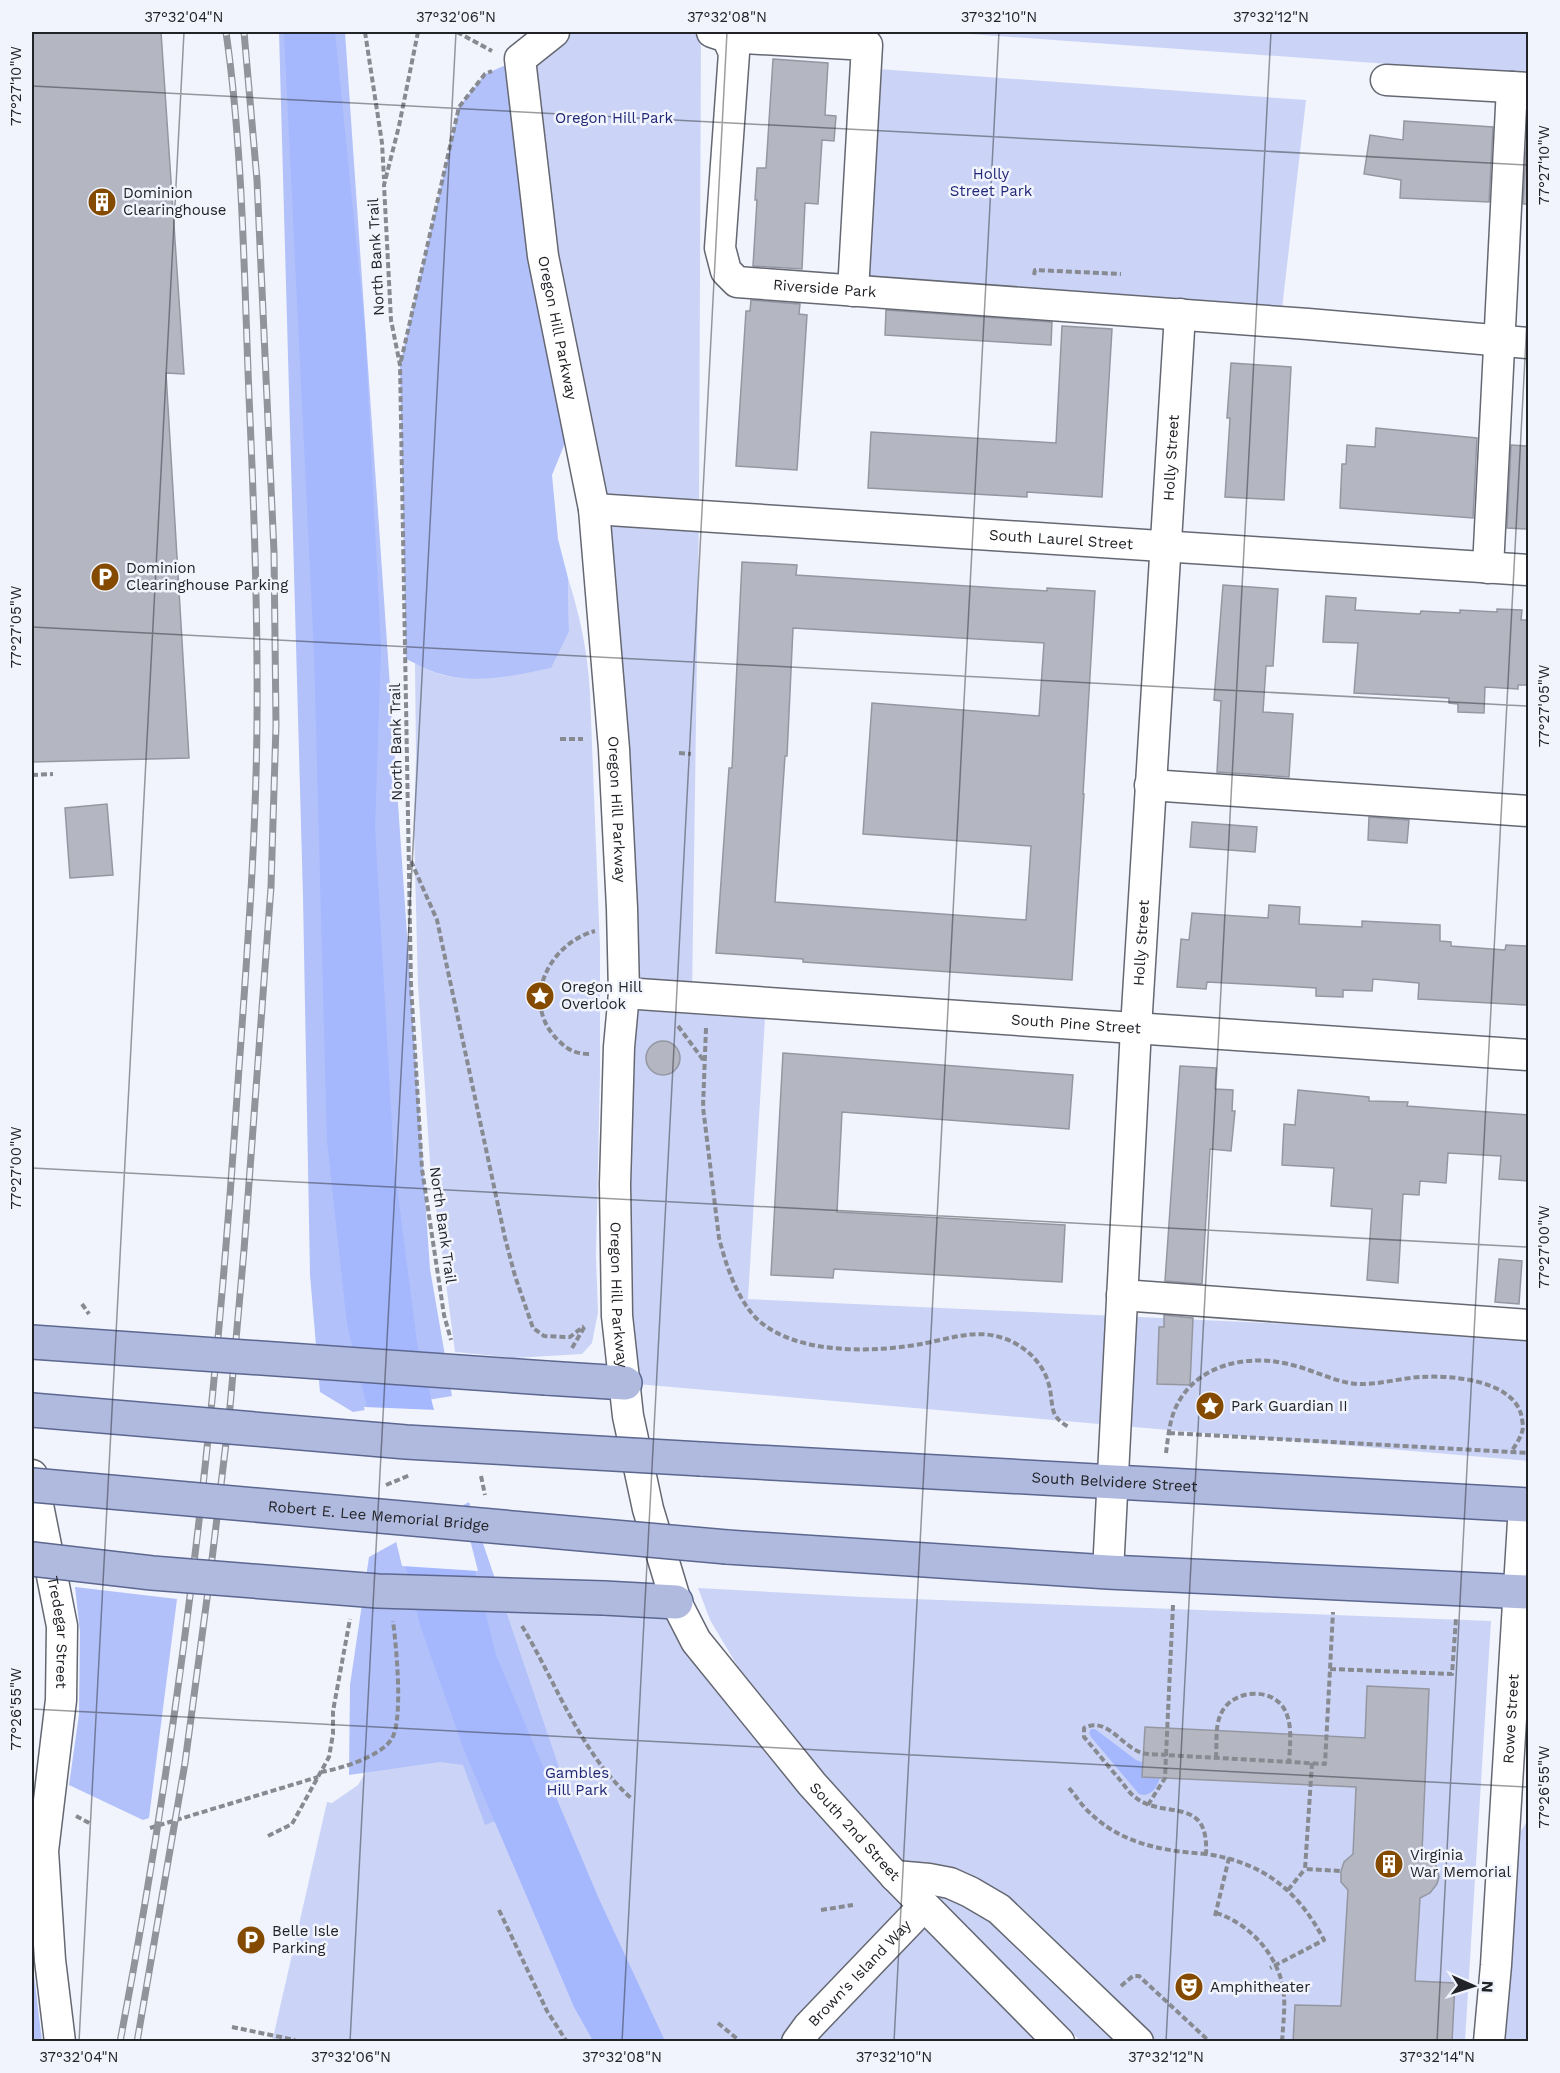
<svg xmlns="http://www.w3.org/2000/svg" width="1560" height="2073" font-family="'Work Sans',sans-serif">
  <rect width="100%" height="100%" fill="#f1f4fd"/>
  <path fill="#cbd4f6" d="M525 32H701L699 516 692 997 766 1002 748 1299 1528 1335V1461L625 1383 614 749 520 59Z
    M942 32H1528V74Z
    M878 69 1306 100 1282 309 864 279Z
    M568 578C580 616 588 653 590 693L600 947V1073L596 1257 598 1312 592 1343 582 1354 514 1358 455 1352 430 1162 418 986 414 832 416 756 415 663C424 667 433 673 442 675 478 682 515 676 550 668L569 632Z
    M698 1588 862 1597 1491 1621 1465 2041H1081L1042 2007 937 1905 769 1719 710 1620Z
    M378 1591 682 1616 1059 2042H272L327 1802 332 1803 358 1785 366 1772Z
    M1528 1820V2041L1505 2042 1520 1832Z"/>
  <path fill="#b2c1fa" d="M279 32H345L430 1269 452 1396 353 1412 320 1392 310 1275 303 897Z
    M520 59 574 411 563 448 552 475 558 539 568 578 569 632 551 668C516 676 476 684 440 674 429 671 417 664 406 659L400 365 459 107 485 74Z
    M469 1502 568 1794 485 1825 463 1765 440 1762 349 1775 350 1685 369 1557Z
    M75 1587 177 1599 149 1818 143 1820 69 1785 79 1714 80 1632Z
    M32 1959 42 2041H32Z"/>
  <path fill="#a5b7fd" d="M284 32H335L365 329 381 648 375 827 394 1163 417 1343 496 1655 599 1899 665 2041H593L574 2007 464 1750 420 1625 347 1324 327 1141 314 652Z
    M1091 1729H1095L1136 1760 1145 1763 1161 1773C1159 1785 1152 1798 1139 1794L1091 1737 1089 1733Z"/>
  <path fill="#f1f4fd" d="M364 1407 437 1410 478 1571 402 1566Z"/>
  <path fill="#b4b7c2" stroke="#9497a2" stroke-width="1.5" fill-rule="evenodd" d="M32 32H161L184 374 166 373 189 758 32 762Z
    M773 59 828 63 825 115 836 116 834 141 822 140 818 204 805 203 802 269 753 266 757 200H755L757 168H766Z
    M1404 121 1493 127 1489 202 1400 198 1401 180 1364 174 1370 135 1403 140Z
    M1527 131 1528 132V204H1523Z
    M751 300 800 304 799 314 807 315 797 470 736 466 746 311H750Z
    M886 310 1052 322 1051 345 885 335Z
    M1062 326 1112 329 1102 497 1027 492V497L868 488 871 432 1056 443Z
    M1231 363 1291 367 1284 500 1225 497 1230 418H1227Z
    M1376 428 1477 438 1473 518 1340 508 1342 464H1346L1347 445 1375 447Z
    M1511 445 1528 446V529L1507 528Z
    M742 562 797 565 796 575 1047 591V588L1095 591 1083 794H1084L1072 980 803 962V959L716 953 729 768H732ZM793 628 1044 643 1039 716 872 703 863 834 1031 846 1026 920 775 902 785 756H787Z
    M1223 585 1278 589 1273 666H1266L1263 712 1293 714 1289 777 1217 772 1221 701 1214 700Z
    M1326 596 1356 598 1355 610 1420 614 1421 611 1460 613V610L1497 612V609L1522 610 1521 620H1528V685H1518V689L1485 687 1484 713 1458 712V704L1449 703V698L1354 693 1358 643 1323 642Z
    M107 804 113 875 70 878 65 808Z
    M1369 817 1409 820 1407 843 1368 840Z
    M1192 822 1257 827 1255 852 1190 847Z
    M1269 905 1300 907 1299 924 1362 927V921L1440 925V941L1451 942V946L1505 950 1506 945 1528 946V1005L1418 999 1419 983 1373 979 1372 991 1343 990V997L1316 996V988L1264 985 1207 982 1206 989 1177 987 1181 939 1189 940 1192 913 1268 918Z
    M646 1058a17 17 0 1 1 34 0a17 17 0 1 1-34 0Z
    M783 1053 1073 1075 1069 1129 842 1112 837 1212 1065 1225 1062 1282 834 1269 833 1278 771 1275Z
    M1180 1066 1216 1068 1215 1089 1233 1090 1232 1111H1235L1231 1151 1210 1149 1202 1284 1165 1281Z
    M1298 1090 1369 1097V1101L1408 1102 1407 1106 1528 1115V1181L1499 1179 1501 1156 1448 1153 1446 1183 1420 1181 1419 1195 1403 1194 1398 1283 1367 1280 1372 1209 1331 1206 1334 1168 1282 1165 1284 1124 1295 1125Z
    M1499 1259 1522 1261 1519 1304 1495 1302Z
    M1164 1315 1193 1318 1190 1385 1157 1384 1159 1327H1164Z
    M1367 1686 1429 1689 1422 1852 1431 1858 1437 1867 1439 1877 1437 1884 1430 1893 1420 1898 1415 1981 1455 1983 1452 2042H1293L1295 2005 1341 2006 1348 1890 1341 1882V1871L1344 1862 1353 1854 1356 1787 1142 1777 1145 1727 1365 1738Z"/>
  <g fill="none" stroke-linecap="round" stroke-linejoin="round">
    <g stroke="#656872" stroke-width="33">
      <g id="minor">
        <path id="s1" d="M554 32 520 59 543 256 594 509 614 749 622 908 624 993 619 1047 615 1184 617 1316 628 1416 648 1509 676 1602 696 1641 812 1784 895 1876 1059 2042"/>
        <path id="s2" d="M712 32 727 37 734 53 720 248 726 271 737 282 1308 324 1528 343"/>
        <path d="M727 37 867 45 853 291"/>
        <path d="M1386 80 1528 88"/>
        <path id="s3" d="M594 509 1528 570"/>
        <path d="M1488 568 1512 87"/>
        <path d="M1150 785 1528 811"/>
        <path id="s4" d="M624 993 1528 1055"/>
        <path d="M1122 1295 1528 1325"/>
        <path id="s5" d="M32 1475 62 1626 61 1700 43 1851 50 1960 60 2042"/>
        <path id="s6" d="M1108 1572 1136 1028 1180 314"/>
        <path d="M895 1876 929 1879 950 1883 970 1892 999 1909 1138 2042"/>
        <path id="s7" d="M797 2042 808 2027 923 1907"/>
        <path id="s8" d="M1489 2042 1496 1965 1524 1505"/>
      </g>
    </g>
    <g stroke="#5c6790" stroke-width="36">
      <g id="major">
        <path d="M546 1378 625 1383"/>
        <path id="s9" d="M701 1459 1528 1505"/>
        <path d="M727 1547 1108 1572 1528 1592"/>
        <path d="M604 1598 676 1602"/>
      </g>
    </g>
    <path stroke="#888a91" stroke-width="4" stroke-dasharray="6 3" stroke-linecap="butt" d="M365 32 382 143 384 179
      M418 32 399 126 384 185 391 320 400 365 411 985 422 1169 444 1315 451 1340
      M457 32 492 51
      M1034 275 1035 270 1121 274
      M401 361 459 107 485 74 492 71
      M560 739H583
      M679 753 691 754
      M32 775 53 774
      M411 861 437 920 505 1238 515 1276 533 1328 544 1336 564 1337H570L584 1326
      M678 1026 704 1061
      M706 1028 703 1107 719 1238C726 1265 736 1296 755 1317 793 1356 877 1353 926 1343 952 1338 976 1329 1003 1338 1024 1345 1043 1362 1049 1385 1054 1405 1048 1416 1069 1427
      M589 1054C577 1054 568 1050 560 1042 519 1005 547 944 595 931
      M82 1304 89 1314
      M572 1348 585 1326
      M1169 1433 1528 1453
      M1166 1453C1168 1439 1169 1423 1175 1409 1195 1364 1248 1353 1292 1365 1314 1370 1334 1382 1357 1384 1378 1385 1400 1378 1421 1377 1451 1375 1511 1380 1521 1414 1522 1419 1524 1427 1522 1432 1520 1439 1515 1446 1511 1452
      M481 1476 485 1495
      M386 1485 410 1475
      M1173 1605 1166 1755 1325 1764 1333 1612
      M522 1626C557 1684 580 1753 632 1799
      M1330 1669 1452 1674 1456 1619
      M1216 1758C1217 1745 1215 1728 1220 1716 1230 1688 1277 1685 1287 1715 1292 1728 1290 1747 1289 1762
      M1312 1763 1305 1869 1341 1871
      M321 1772C340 1769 379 1757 391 1740 404 1722 396 1644 393 1621
      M1069 1788C1076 1796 1082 1806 1090 1813 1122 1844 1163 1851 1206 1854
      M1148 1805 1165 1778 1166 1755C1158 1754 1149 1755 1142 1753 1121 1746 1107 1716 1084 1728V1737C1096 1751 1108 1766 1120 1780 1125 1786 1130 1794 1136 1798 1166 1820 1209 1795 1206 1854 1262 1862 1298 1890 1324 1940L1270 1968
      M76 1816 91 1824
      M150 1828 318 1777
      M268 1836 292 1824 329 1757 333 1734V1711L350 1619
      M1288 1890 1305 1869
      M499 1910 547 2011 567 2042
      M821 1910 853 1905
      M1216 1913C1250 1923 1281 1958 1284 1995 1285 2010 1283 2026 1282 2042
      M1215 1916 1229 1858
      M1121 1986 1133 1976H1139L1210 2042
      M718 2023 741 2042
      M232 2027 295 2040"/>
    <use href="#minor" stroke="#fff" stroke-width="30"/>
    <use href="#major" stroke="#b0b9de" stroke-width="33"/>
    <g stroke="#91949a" stroke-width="7">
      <path id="rail" d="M120 2042C178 1739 214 1433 235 1126 244 991 256 856 257 721 258 612 254 504 249 396 244 276 243 150 226 32
        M137 2042 185 1763 210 1576 229 1418 244 1250 271 887 276 725 274 552 257 180 244 32"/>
    </g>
    <use href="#rail" stroke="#f1f4fd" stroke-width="4.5" stroke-dasharray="14" stroke-linecap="butt"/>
    <g stroke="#5c6790" stroke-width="36" stroke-linecap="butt">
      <g id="major-bridge">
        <path d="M32 1342 546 1378"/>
        <path d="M32 1410 406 1442 701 1459"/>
        <path id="s10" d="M32 1485 727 1547"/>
        <path d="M32 1559 152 1573 378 1591 604 1598"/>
      </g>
    </g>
    <use href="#major-bridge" stroke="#b0b9de" stroke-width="33"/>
  </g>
  <path fill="none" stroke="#212327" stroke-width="1.5" stroke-opacity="0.45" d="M32 86 1528 165M32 627 1528 706M32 1168 1528 1247M32 1709 1528 1787M79 2042 184 32M350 2042 456 32M622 2042 727 32M894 2042 999 32M1166 2042 1271 32M1437 2042 1528 300"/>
  <defs>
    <g id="building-disc" transform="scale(1.5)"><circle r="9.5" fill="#844b00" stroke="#f1f4fd"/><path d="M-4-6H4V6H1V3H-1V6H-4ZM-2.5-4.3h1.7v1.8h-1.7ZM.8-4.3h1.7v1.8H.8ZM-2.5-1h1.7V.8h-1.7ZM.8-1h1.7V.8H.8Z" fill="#fff"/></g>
    <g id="parking-disc" transform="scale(1.5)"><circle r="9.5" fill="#844b00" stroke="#f1f4fd"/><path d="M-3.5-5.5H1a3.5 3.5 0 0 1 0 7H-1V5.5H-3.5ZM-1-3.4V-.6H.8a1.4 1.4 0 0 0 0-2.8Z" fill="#fff"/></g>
    <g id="sight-disc" transform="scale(1.5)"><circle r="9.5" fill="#844b00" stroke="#f1f4fd"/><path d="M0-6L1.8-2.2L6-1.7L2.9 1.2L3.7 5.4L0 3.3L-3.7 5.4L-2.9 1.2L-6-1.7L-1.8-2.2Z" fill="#fff"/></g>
    <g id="theatre-disc" transform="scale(1.5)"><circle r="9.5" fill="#844b00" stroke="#f1f4fd"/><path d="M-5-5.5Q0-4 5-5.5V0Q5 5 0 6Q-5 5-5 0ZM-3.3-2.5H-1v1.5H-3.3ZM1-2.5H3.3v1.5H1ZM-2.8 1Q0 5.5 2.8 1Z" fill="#fff"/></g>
  </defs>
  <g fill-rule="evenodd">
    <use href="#building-disc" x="102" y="202"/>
    <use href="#parking-disc" x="105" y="577"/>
    <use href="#sight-disc" x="540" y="996"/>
    <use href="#sight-disc" x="1210" y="1406"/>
    <use href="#building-disc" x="1389" y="1864"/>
    <use href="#parking-disc" x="251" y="1940"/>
    <use href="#theatre-disc" x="1189" y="1987"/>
  </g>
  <g text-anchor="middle" stroke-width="5" stroke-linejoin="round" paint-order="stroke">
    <g font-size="15" fill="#212876" stroke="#f1f4fd">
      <text x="614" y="123">Oregon Hill Park</text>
      <text x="991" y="179">Holly<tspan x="991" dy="17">Street Park</tspan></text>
      <text x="577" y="1778">Gambles<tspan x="577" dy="17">Hill Park</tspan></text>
    </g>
    <g font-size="15" fill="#212327" stroke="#f1f4fd" text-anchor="start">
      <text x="123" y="198">Dominion<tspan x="123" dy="17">Clearinghouse</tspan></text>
      <text x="126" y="573">Dominion<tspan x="126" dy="17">Clearinghouse Parking</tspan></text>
      <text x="561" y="992">Oregon Hill<tspan x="561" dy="17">Overlook</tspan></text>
      <text x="1231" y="1411">Park Guardian II</text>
      <text x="1410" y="1860">Virginia<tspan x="1410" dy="17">War Memorial</tspan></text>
      <text x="272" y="1936">Belle Isle<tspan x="272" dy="17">Parking</tspan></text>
      <text x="1210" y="1992">Amphitheater</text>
    </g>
    <g font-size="15" fill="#212327" stroke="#f1f4fd">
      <text transform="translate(376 257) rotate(-93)" y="5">North Bank Trail</text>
      <text dy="5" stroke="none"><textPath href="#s2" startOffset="356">Riverside Park</textPath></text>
      <text dy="5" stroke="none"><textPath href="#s1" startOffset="315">Oregon Hill Parkway</textPath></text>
      <text dy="5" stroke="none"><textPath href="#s6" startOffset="1116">Holly Street</textPath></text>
      <text dy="5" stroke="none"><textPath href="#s3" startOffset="468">South Laurel Street</textPath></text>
      <text transform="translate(396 742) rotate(-91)" y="5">North Bank Trail</text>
      <text dy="5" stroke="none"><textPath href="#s1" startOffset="801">Oregon Hill Parkway</textPath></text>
      <text dy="5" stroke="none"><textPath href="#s6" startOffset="630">Holly Street</textPath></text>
      <text dy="5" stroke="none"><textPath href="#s4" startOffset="453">South Pine Street</textPath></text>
      <text transform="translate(443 1225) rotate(82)" y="5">North Bank Trail</text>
      <text dy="5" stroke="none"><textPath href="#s1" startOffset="1287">Oregon Hill Parkway</textPath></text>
      <text dy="5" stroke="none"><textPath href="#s9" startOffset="414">South Belvidere Street</textPath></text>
      <text dy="5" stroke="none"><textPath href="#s10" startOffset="348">Robert E. Lee Memorial Bridge</textPath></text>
      <text dy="5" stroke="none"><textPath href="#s5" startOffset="160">Tredegar Street</textPath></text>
      <text dy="5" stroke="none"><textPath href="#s8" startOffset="324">Rowe Street</textPath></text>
      <text dy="5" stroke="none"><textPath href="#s1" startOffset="1893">South 2nd Street</textPath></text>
      <text dy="5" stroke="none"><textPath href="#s7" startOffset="93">Brown's Island Way</textPath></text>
    </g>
  </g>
  <rect width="1560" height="2073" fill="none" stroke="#f1f4fd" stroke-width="66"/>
  <g transform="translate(1473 1986) rotate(93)" stroke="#f1f4fd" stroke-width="4.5" paint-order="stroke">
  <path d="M0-4.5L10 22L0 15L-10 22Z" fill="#212327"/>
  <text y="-9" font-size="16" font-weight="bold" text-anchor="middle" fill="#212327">N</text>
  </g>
  <rect x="33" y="33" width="1494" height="2007" fill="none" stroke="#212327" stroke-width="2"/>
  <g font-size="15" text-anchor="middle" fill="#212327">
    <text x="184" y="22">37°32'04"N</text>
    <text x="456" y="22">37°32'06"N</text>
    <text x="727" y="22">37°32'08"N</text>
    <text x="999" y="22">37°32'10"N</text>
    <text x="1271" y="22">37°32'12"N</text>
    <text transform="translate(16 86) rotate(-90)" y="5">77°27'10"W</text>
    <text transform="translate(1544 165) rotate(-90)" y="5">77°27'10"W</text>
    <text transform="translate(16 627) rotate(-90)" y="5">77°27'05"W</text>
    <text transform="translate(1544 706) rotate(-90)" y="5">77°27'05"W</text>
    <text transform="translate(16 1168) rotate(-90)" y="5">77°27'00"W</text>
    <text transform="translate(1544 1247) rotate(-90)" y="5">77°27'00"W</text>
    <text transform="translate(16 1709) rotate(-90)" y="5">77°26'55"W</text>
    <text transform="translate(1544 1787) rotate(-90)" y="5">77°26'55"W</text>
    <text x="79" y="2062">37°32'04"N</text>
    <text x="351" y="2062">37°32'06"N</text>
    <text x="622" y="2062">37°32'08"N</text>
    <text x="894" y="2062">37°32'10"N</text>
    <text x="1166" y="2062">37°32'12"N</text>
    <text x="1437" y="2062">37°32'14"N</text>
  </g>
</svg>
